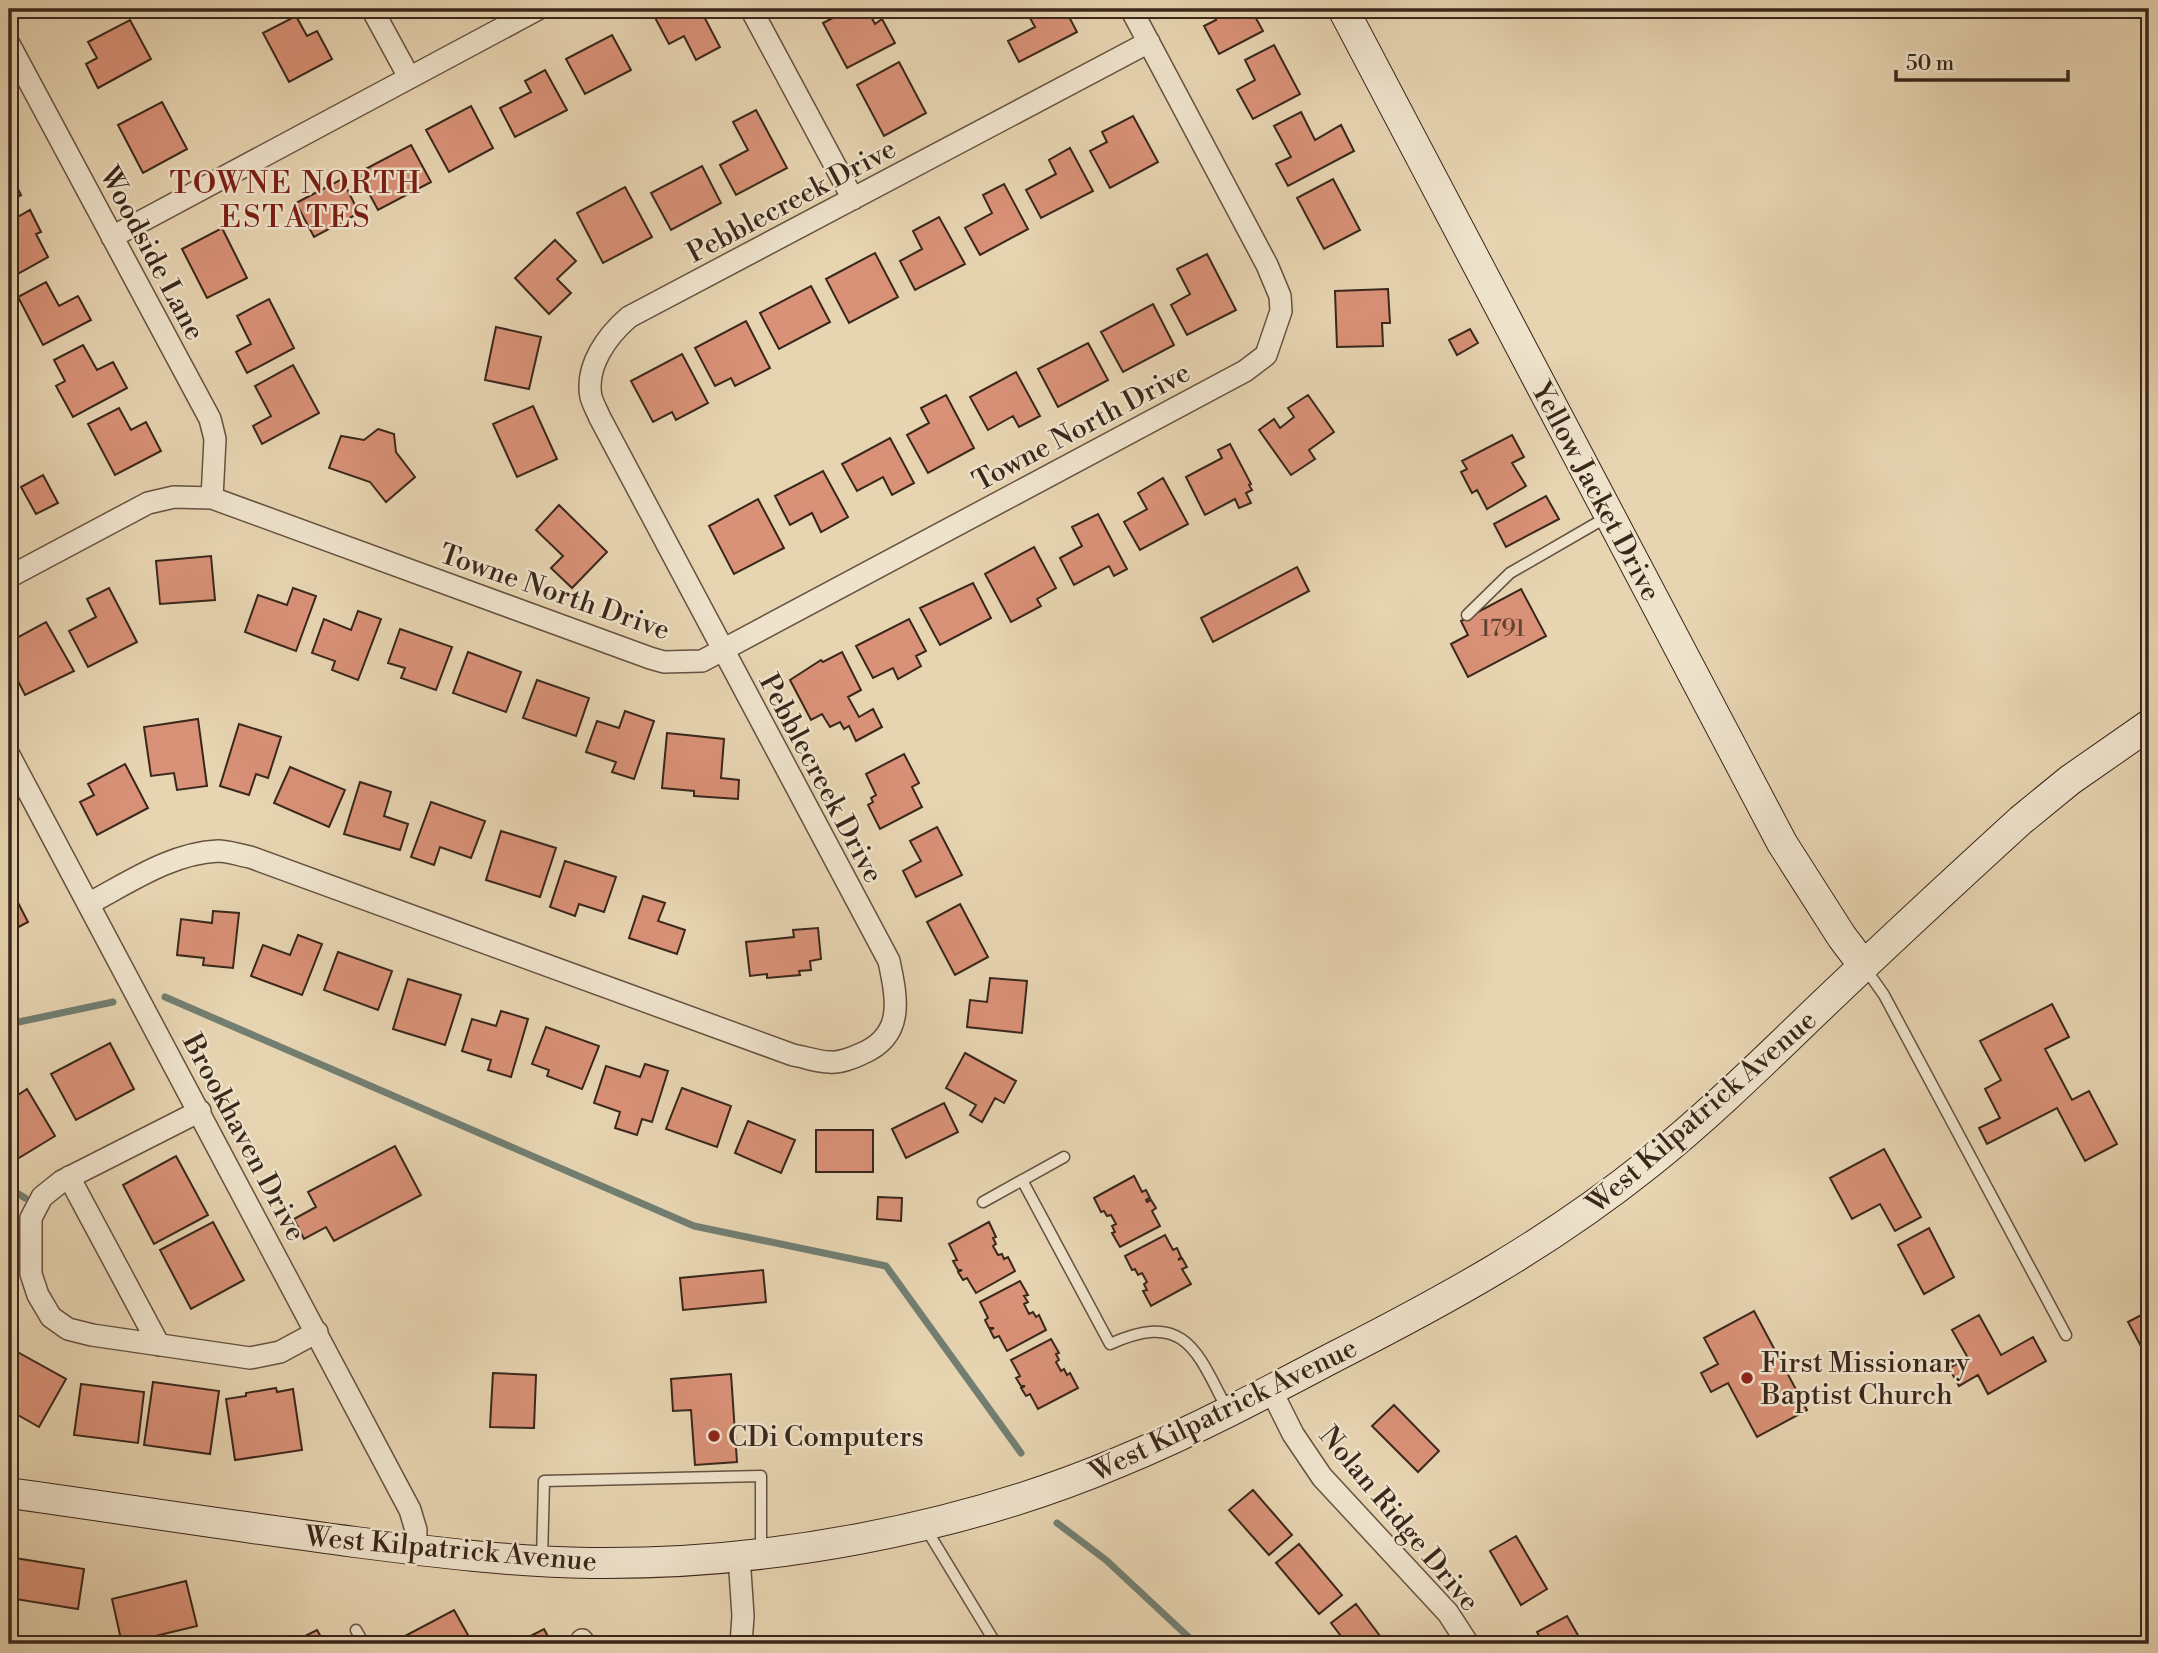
<svg xmlns="http://www.w3.org/2000/svg" width="2158" height="1653" font-family="'Libre Bodoni',serif">
  <rect width="100%" height="100%" fill="#e7d4b1"/>
  <filter id="stains"><feTurbulence type="fractalNoise" baseFrequency=".00286" numOctaves="4"/><feColorMatrix values="0 0 0 0 .2 0 0 0 0 .09 0 0 0 0 .02 0 0 0 .5 -.17"/></filter>
  <radialGradient id="worn" r=".72"><stop offset=".6" stop-color="#630" stop-opacity="0"/><stop offset="1" stop-color="#630" stop-opacity=".3"/></radialGradient>
  <g fill="none" stroke-linecap="round" stroke-linejoin="round">
    <path stroke="#727e71" stroke-width="7" d="M165 997 694 1226 886 1266 1021 1453
      M9 1024 113 1002
      M9 1188 25 1198
      M1057 1523 1106 1560 1196 1644"/>
  </g>
  <path fill="#d99177" stroke="#3a271b" stroke-width="2" d="M659 9H700L720 47 696 60 684 36 669 44 652 12Z
    M850 9H867L875 24 882 19 895 43 847 68 823 23Z
    M1025 9H1065L1077 32 1019 62 1008 41 1035 27Z
    M1210 9H1257L1252 11 1263 31 1219 54 1204 26 1216 20Z
    M296 16 307 36 317 31 332 59 289 82 263 33Z
    M130 20 151 59 98 88 86 64 97 58 88 42Z
    M612 35 631 70 585 94 566 59Z
    M1274 45 1300 94 1253 119 1237 90 1255 80 1245 60Z
    M899 62 926 113 884 136 857 85Z
    M545 70 567 110 515 137 500 108 531 92 525 81Z
    M162 102 187 149 143 173 118 125Z
    M471 106 493 148 449 172 426 130Z
    M756 110 787 168 736 195 720 165 748 150 733 122Z
    M1301 112 1315 140 1341 125 1354 151 1288 186 1276 164 1291 157 1274 126Z
    M1133 116 1158 162 1110 188 1090 151 1107 142 1102 132Z
    M411 145 431 182 378 210 358 173Z
    M1070 148 1093 191 1041 218 1026 190 1056 174 1049 160Z
    M702 166 721 203 671 230 651 193Z
    M9 171 21 195 9 202Z
    M342 179 359 213 314 237 296 203Z
    M1333 179 1360 230 1324 249 1297 198Z
    M1004 184 1028 229 980 255 965 228 992 213 983 195Z
    M625 187 652 237 603 263 577 213Z
    M30 210 41 232 36 234 48 257 12 277 9 271V222Z
    M939 217 965 264 915 290 900 261 922 249 913 231Z
    M222 228 247 278 207 298 182 249Z
    M555 240 576 261 557 279 571 293 549 314 515 278Z
    M875 253 898 297 849 323 826 279Z
    M1207 254 1236 310 1187 335 1171 305 1190 294 1177 269Z
    M46 282 59 306 78 296 91 320 43 345 18 297Z
    M811 286 830 322 779 349 760 313Z
    M1388 289 1390 323H1382L1383 346 1337 347 1335 291Z
    M269 299 294 348 247 373 236 352 251 344 237 316Z
    M1153 304 1174 345 1123 372 1101 332Z
    M746 321 770 368 735 386 731 378 715 386 695 348Z
    M496 327 541 337 529 389 485 380Z
    M1470 329 1478 343 1457 355 1449 340Z
    M1088 343 1108 380 1058 407 1038 369Z
    M83 345 97 370 113 362 127 388 73 417 56 386 65 381 54 360Z
    M682 354 708 403 676 420 672 412 653 422 631 381Z
    M293 365 319 413 262 444 253 426 271 416 255 386Z
    M1016 372 1040 416 1019 427 1013 416 988 430 970 397Z
    M946 395 974 448 928 473 907 435 929 423 921 408Z
    M1308 395 1334 432 1309 450 1315 459 1291 475 1259 430 1274 419 1280 428 1294 417 1288 408Z
    M533 406 557 459 517 477 493 424Z
    M119 408 131 430 146 422 161 451 115 475 88 424Z
    M378 429 394 434 396 452 415 477 386 502 370 482 329 468 341 436 364 440Z
    M1512 435 1524 457 1512 463 1526 486 1487 509 1477 490 1472 493 1461 472 1467 469 1462 461Z
    M890 438 914 483 892 495 883 477 857 491 842 464Z
    M1230 444 1251 484 1249 485 1252 490 1246 493 1251 503 1239 508 1235 499 1205 515 1186 477 1222 458 1218 450Z
    M823 471 848 517 821 532 812 513 790 525 775 496Z
    M43 475 58 503 36 514 21 487Z
    M1163 478 1188 524 1140 550 1124 522 1147 509 1138 493Z
    M1546 496 1559 519 1506 547 1494 524Z
    M758 499 784 548 734 574 709 526Z
    M559 505 607 552 572 588 551 568 563 556 536 530Z
    M1098 514 1127 569 1114 576 1109 566 1074 585 1060 558 1082 546 1072 527Z
    M1034 547 1056 588 1037 599 1041 606 1011 622 985 574Z
    M211 556 215 600 160 604 156 561Z
    M1297 567 1309 591 1213 642 1201 618Z
    M973 583 991 618 940 645 920 608Z
    M109 588 137 642 88 667 69 631 96 617 87 599Z
    M293 588 316 596 296 651 245 632 258 595 287 605Z
    M1521 589 1546 636 1468 677 1451 644 1468 635 1461 621Z
    M358 611 381 619 358 680 332 670 335 661 312 653 324 619 351 630Z
    M909 619 926 651 916 656 921 666 898 679 893 668 873 678 856 646Z
    M46 622 74 671 25 695 16 677 13 678 9 670V642Z
    M400 629 452 647 436 690 401 678 405 668 388 663Z
    M468 652 521 672 506 712 453 693Z
    M842 652 861 690 848 697 859 717 873 709 882 727 856 741 849 726 844 729 840 722 830 727 822 714 811 720 790 680 821 660 823 662Z
    M537 680 589 698 576 736 523 718Z
    M625 711 654 721 634 779 612 772 616 762 586 752 597 721 619 728Z
    M198 719 207 786 177 790 174 773 151 776 144 727Z
    M239 724 281 737 268 778 256 774 249 795 220 786Z
    M667 733 724 739 721 778 739 780 738 799 694 796V791L662 788Z
    M904 754 919 783 912 787 922 807 880 829 868 805 873 802 871 798 876 795 866 774Z
    M125 764 148 808 97 835 80 802 94 795 88 784Z
    M290 767 345 790 329 827 274 803Z
    M360 782 391 792 384 816 408 824 400 850 344 834Z
    M431 802 485 821 471 858 440 847 434 865 411 857Z
    M937 827 962 875 916 897 903 871 921 861 910 841Z
    M501 831 556 848 540 897 486 880Z
    M565 861 616 877 604 912 579 904 575 916 550 907Z
    M9 885 28 922 9 932Z
    M643 896 665 903 658 921 685 930 677 954 629 938Z
    M960 904 988 957 955 975 927 922Z
    M213 911 239 913 233 968 203 965 204 958 177 955 181 919 212 923Z
    M818 928 821 959 810 961 811 970 799 971 800 975 767 978V974L750 976 746 942 794 937 793 930Z
    M298 935 322 944 302 995 251 976 263 945 290 955Z
    M338 952 392 971 378 1010 324 990Z
    M990 978 1027 981 1022 1033 967 1027 970 1000 987 1002Z
    M408 979 461 995 445 1045 393 1029Z
    M2052 1004 2069 1037 2045 1049 2072 1100 2089 1091 2117 1144 2085 1161 2057 1108 1987 1144 1979 1128 2000 1118 1985 1089 2001 1080 1980 1041Z
    M501 1011 528 1019 511 1077 488 1070 491 1060 462 1051 472 1019 496 1026Z
    M546 1027 599 1046 582 1089 547 1076 549 1070 532 1064Z
    M110 1043 134 1089 76 1120 51 1074Z
    M965 1053 1016 1081 1004 1103 995 1098 982 1122 970 1115 976 1105 946 1088Z
    M645 1064 668 1071 652 1122 642 1119 637 1135 615 1128 620 1112 594 1103 606 1066 640 1077Z
    M682 1088 731 1106 717 1147 666 1129Z
    M27 1089 55 1136 9 1164V1101Z
    M944 1103 958 1132 906 1158 892 1129Z
    M748 1121 795 1140 781 1173 735 1153Z
    M816 1130H873V1172H816Z
    M395 1146 421 1195 334 1241 326 1227 304 1239 294 1219 316 1207 308 1192Z
    M1884 1149 1921 1217 1895 1231 1880 1204 1852 1219 1830 1178Z
    M176 1156 208 1215 154 1244 123 1185Z
    M1134 1176 1142 1192 1146 1190 1150 1198 1146 1200 1147 1202 1151 1200 1156 1208 1152 1211 1160 1226 1120 1247 1112 1233 1115 1232 1112 1226 1116 1224 1111 1215 1107 1216 1104 1211 1101 1212 1094 1198Z
    M878 1197 902 1198 901 1221 877 1219Z
    M213 1222 244 1280 191 1309 160 1250Z
    M989 1222 996 1237 993 1238 996 1244 993 1246 998 1255 1002 1254 1004 1259 1008 1257 1015 1271 976 1293 967 1278 963 1280 958 1272 962 1270H958L953 1261 957 1260 949 1244Z
    M1929 1228 1954 1277 1924 1294 1898 1245Z
    M1165 1235 1173 1250 1177 1248 1181 1257 1178 1260 1182 1258 1187 1267 1182 1269 1191 1284 1151 1306 1143 1291 1147 1290 1144 1284 1147 1282 1142 1273 1138 1275 1135 1269 1132 1270 1125 1256Z
    M763 1270 766 1302 683 1310 680 1278Z
    M1020 1281 1028 1295 1024 1296 1028 1302 1024 1304 1029 1314 1033 1312 1036 1317 1039 1315 1046 1330 1007 1351 999 1336 994 1338 990 1330 994 1328H989L985 1320 988 1318 980 1302Z
    M1754 1311 1807 1410 1757 1437 1728 1383 1711 1392 1701 1373 1718 1364 1704 1338Z
    M2149 1311V1361L2128 1322Z
    M1979 1315 2001 1355 2033 1337 2046 1361 1988 1394 1978 1375 1959 1386 1949 1368 1968 1358 1952 1330Z
    M1051 1339 1059 1353 1056 1354 1059 1360 1056 1362 1061 1371 1064 1369 1067 1375 1070 1373 1078 1388 1038 1409 1030 1394 1026 1396 1021 1388 1025 1386H1021L1016 1378 1020 1376 1011 1360Z
    M12 1349 66 1379 39 1427 9 1410V1355Z
    M493 1373 536 1375 534 1428 490 1427Z
    M731 1374 737 1462 695 1465 691 1410 673 1411 671 1379Z
    M153 1382 219 1391 210 1454 144 1445Z
    M81 1384 144 1392 138 1443 74 1435Z
    M276 1388 277 1392 293 1389 302 1450 235 1460 226 1399 246 1396V1393Z
    M1394 1405 1439 1451 1418 1472 1372 1426Z
    M1253 1490 1292 1535 1269 1555 1229 1510Z
    M1516 1536 1547 1589 1521 1605 1490 1551Z
    M1299 1544 1342 1595 1319 1614 1276 1563Z
    M15 1558 84 1569 78 1609 9 1598Z
    M186 1581 197 1626 122 1644 112 1599Z
    M1356 1604 1386 1644H1347L1331 1623Z
    M454 1610 473 1644H390Z
    M1567 1616 1583 1644H1543L1537 1632Z
    M544 1629 552 1644H515Z
    M317 1630 325 1644H289Z"/>
  <g fill="none" stroke-linecap="round" stroke-linejoin="round">
    <g stroke="#655240" stroke-width="13">
      <path id="lane" d="M1467 615 1510 573 1607 517
        M1865 968 1884 995 2066 1335
        M1022 1180 1110 1344C1185 1310 1197 1351 1227 1409
        M983 1202 1064 1157
        M925 1527 996 1644
        M542 1559 544 1481 761 1476V1550
        M356 1630 364 1644"/>
    </g>
    <g stroke="#655240" stroke-width="24">
      <path id="street" d="M372 9 409 77
        M751 9 853 199
        M9 44 210 419 215 439 212 498
        M112 237 538 9
        M9 577 148 503 174 497 212 498 650 658 664 662 702 661 1245 371 1266 355 1281 311 1280 296 1267 265 1131 9
        M9 755 410 1510 416 1530 415 1550
        M88 904C128 883 171 853 218 851 228 851 239 855 250 857L793 1055C805 1057 818 1062 830 1062 839 1063 853 1058 861 1054 905 1036 897 999 889 961L600 418C597 411 593 404 591 397 585 366 607 336 629 317L1149 42
        M200 1111 62 1181 42 1197 31 1218V1274L38 1295 51 1317 68 1329 92 1335 250 1358 280 1352 317 1332
        M69 1177 159 1345
        M1271 1390 1293 1434 1322 1477 1448 1613 1468 1644
        M739 1556 743 1616 741 1644
        M582 1640 585 1644"/>
    </g>
    <g stroke="#3a271b" stroke-width="32">
      <path id="secondary" d="M1343 9 1782 843 1842 937 1864 966
        M9 1493C124 1509 239 1527 355 1542 433 1552 512 1562 591 1563 764 1565 959 1530 1119 1462 1192 1432 1262 1395 1332 1358 1446 1300 1548 1244 1648 1164 1707 1117 1761 1064 1815 1012 1883 947 1952 883 2021 820L2070 780 2149 725"/>
    </g>
    <use href="#lane" stroke="#efe3cc" stroke-width="10"/>
    <use href="#street" stroke="#efe3cc" stroke-width="21"/>
    <use href="#secondary" stroke="#efe3cc" stroke-width="30"/>
  </g>
  <g fill="#8f2418" stroke="#efe3cc" stroke-width="2.5">
    <circle cx="1747" cy="1378" r="7"/>
    <circle cx="714" cy="1436" r="7"/>
  </g>
  <g text-anchor="middle" stroke-width="5" stroke-linejoin="round" paint-order="stroke">
    <g font-size="24" fill="#624232">
      <text x="1503" y="636">1791</text>
    </g>
    <g font-size="28" fill="#3a271b" stroke="#efe3cc">
      <text transform="translate(791 200) rotate(-28)" y="10">Pebblecreek Drive</text>
      <text transform="translate(153 253) rotate(62)" y="10">Woodside Lane</text>
      <text transform="translate(1081 426) rotate(-28)" y="10">Towne North Drive</text>
      <text transform="translate(1597 491) rotate(62)" y="10">Yellow Jacket Drive</text>
      <text transform="translate(555 591) rotate(19)" y="10">Towne North Drive</text>
      <text transform="translate(822 778) rotate(62)" y="10">Pebblecreek Drive</text>
      <text transform="translate(1701 1111) rotate(-41)" y="10">West Kilpatrick Avenue</text>
      <text transform="translate(245 1137) rotate(62)" y="10">Brookhaven Drive</text>
      <text transform="translate(1223 1409) rotate(-26)" y="10">West Kilpatrick Avenue</text>
      <text transform="translate(1400 1518) rotate(50)" y="10">Nolan Ridge Drive</text>
      <text transform="translate(451 1548) rotate(5)" y="10">West Kilpatrick Avenue</text>
    </g>
    <g font-size="28" fill="#3a271b" stroke="#efe3cc" text-anchor="start">
      <text x="1761" y="1372">First Missionary<tspan x="1761" dy="32">Baptist Church</tspan></text>
      <text x="728" y="1446">CDi Computers</text>
    </g>
    <g font-size="30" letter-spacing="2" fill="#7a1f14" stroke="#efe3cc">
      <text x="296" y="193">TOWNE NORTH<tspan x="296" dy="34">ESTATES</tspan></text>
    </g>
  </g>
  <rect width="2158" height="1653" fill="none" stroke="#e7d4b1" stroke-width="35"/>
  <rect x="10" y="10" width="2137" height="1632" fill="none" stroke="#3a271b" stroke-width="3.5"/>
  <rect x="18" y="18" width="2123" height="1618" fill="none" stroke="#3a271b" stroke-width="2"/>
  <path d="M1896 70v10h172v-10" fill="none" stroke="#3a271b" stroke-width="3.5"/>
  <text x="1906" y="70" font-size="21" fill="#3a271b" stroke="#efe3cc" stroke-width="5" paint-order="stroke">50 m</text>
  <rect width="100%" height="100%" filter="url(#stains)"/>
  <rect width="100%" height="100%" fill="url(#worn)"/>
</svg>
